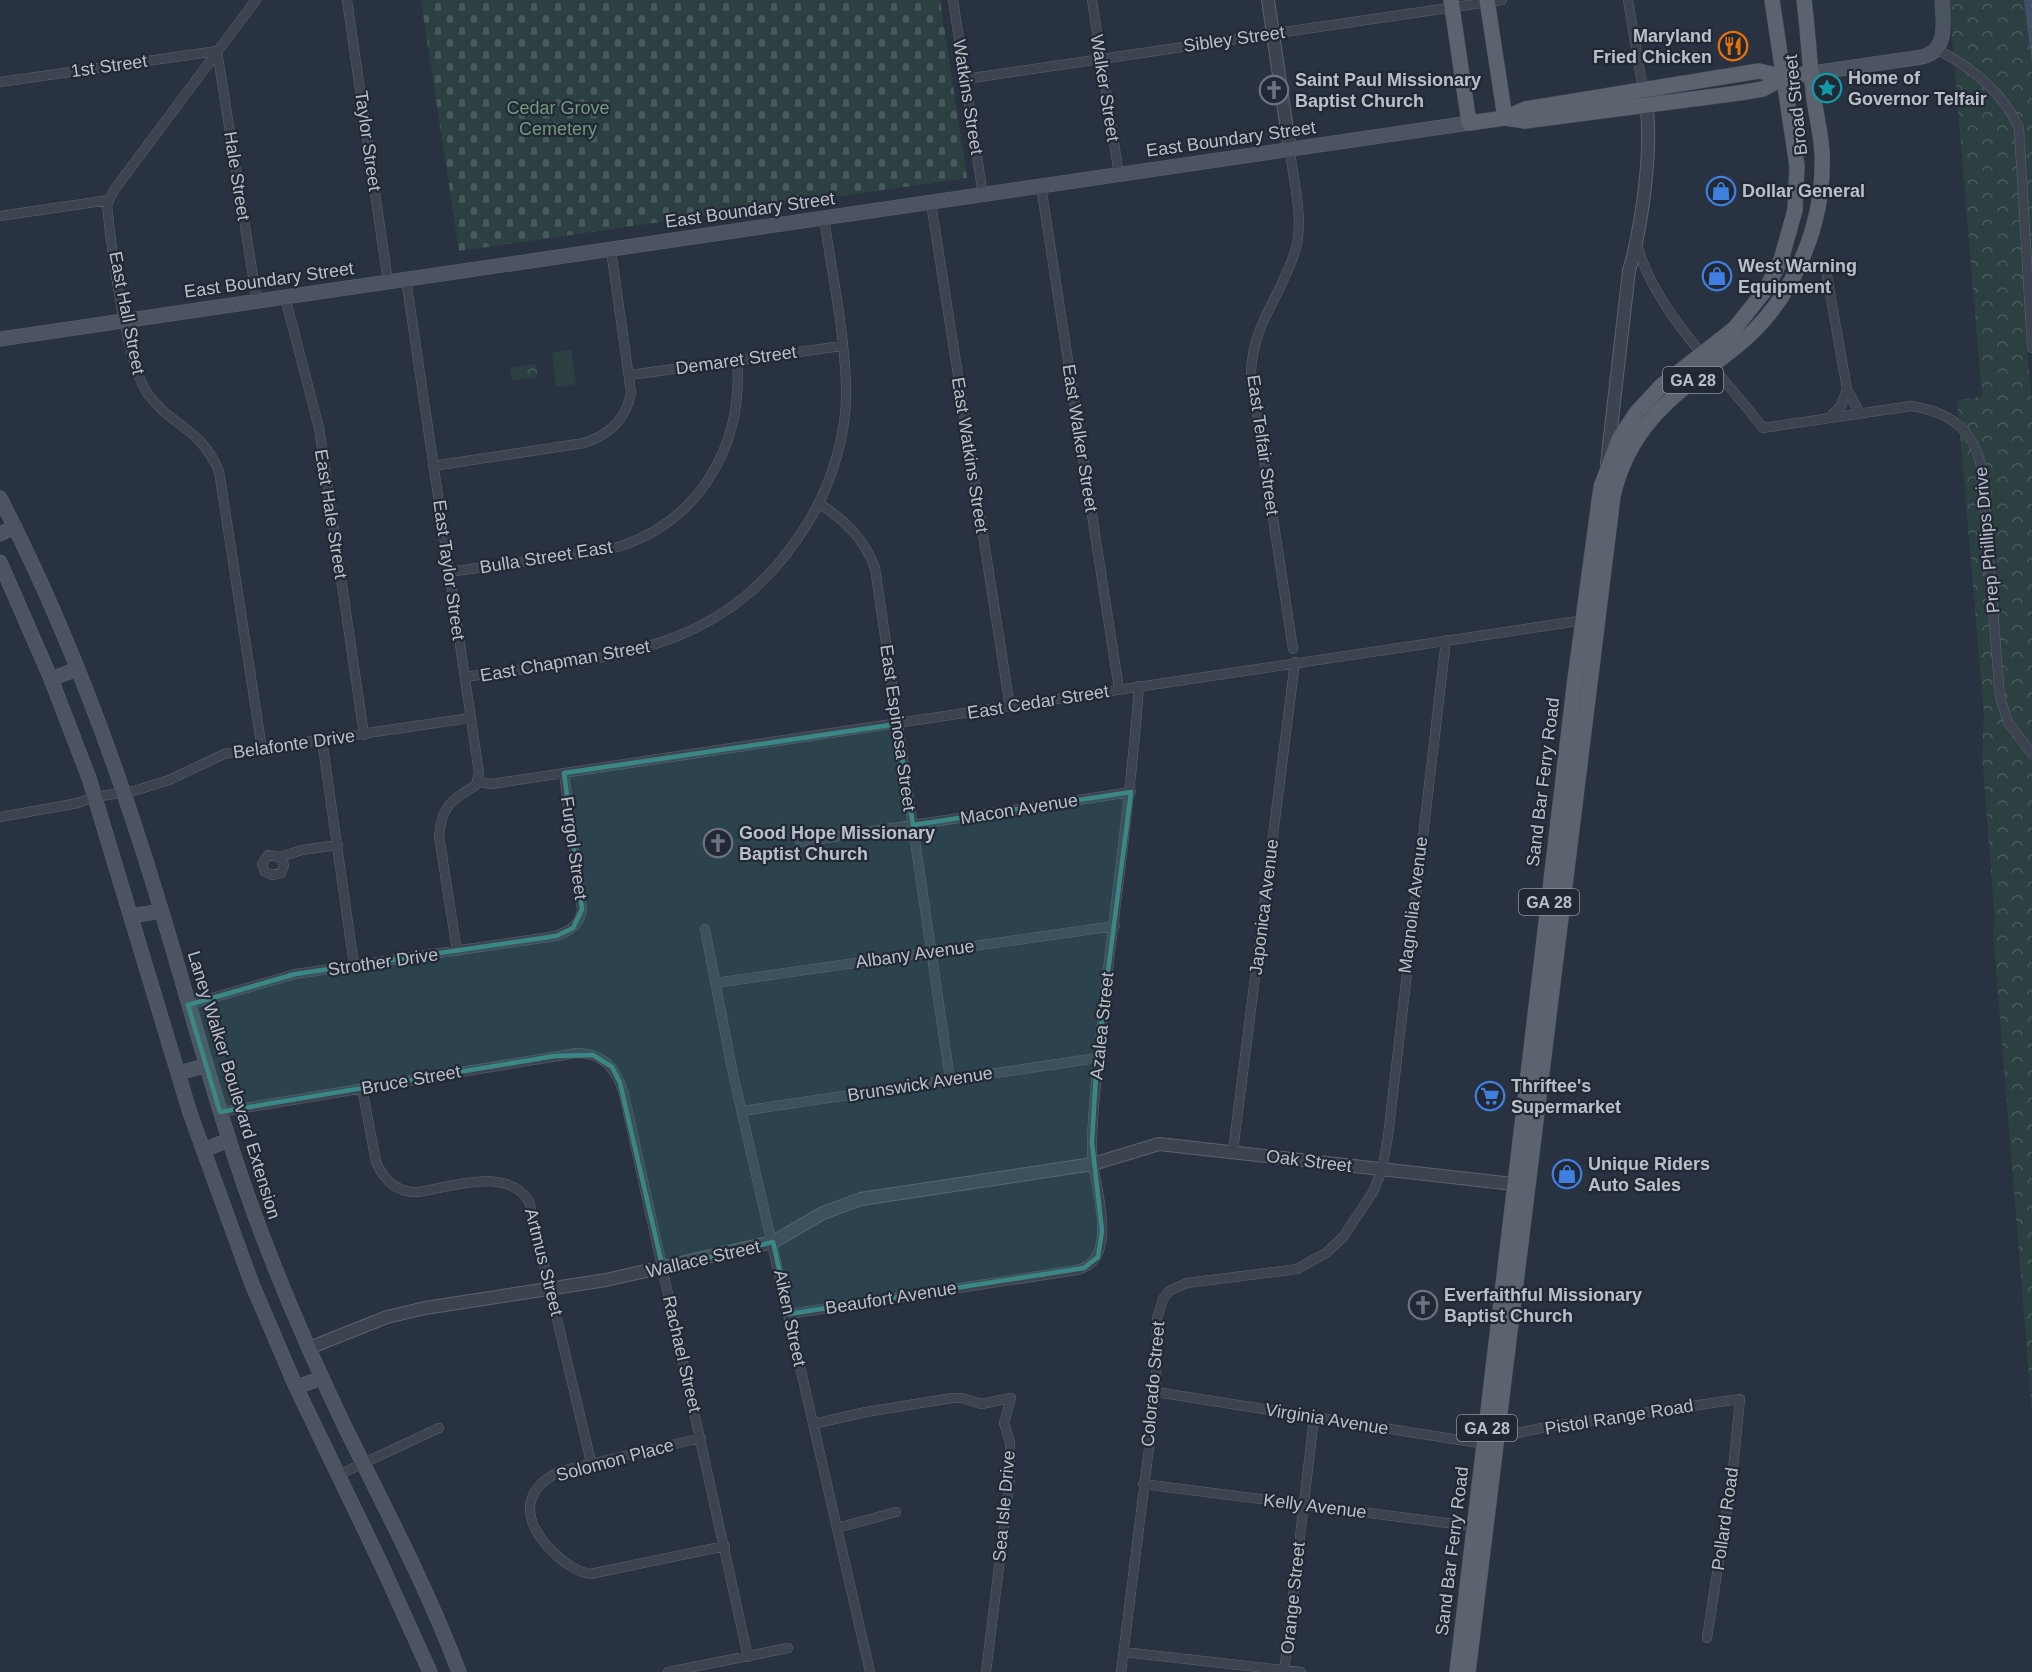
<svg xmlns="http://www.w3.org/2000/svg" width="2032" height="1672" font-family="Helvetica,sans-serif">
  <defs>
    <pattern id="forest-crowns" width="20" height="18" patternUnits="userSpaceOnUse" patternTransform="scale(1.5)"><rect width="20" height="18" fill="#2c4042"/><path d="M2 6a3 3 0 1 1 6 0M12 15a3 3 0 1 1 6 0" fill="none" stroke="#485a5c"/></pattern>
    <pattern id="cemetery-stones" width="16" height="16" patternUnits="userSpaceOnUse" patternTransform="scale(1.5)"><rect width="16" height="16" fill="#2c4042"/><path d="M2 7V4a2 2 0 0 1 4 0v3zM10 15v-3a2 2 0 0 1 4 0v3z" fill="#485a5c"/></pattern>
    <pattern id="water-ripples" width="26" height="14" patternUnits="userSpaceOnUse" patternTransform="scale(1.5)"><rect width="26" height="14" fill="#414f67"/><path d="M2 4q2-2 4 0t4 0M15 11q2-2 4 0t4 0" fill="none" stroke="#5a677b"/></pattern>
  </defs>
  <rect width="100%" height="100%" fill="#293240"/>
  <path fill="#2c4042" d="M571 350 576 384 556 387 552 352Z"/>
  <path fill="url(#forest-crowns)" d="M1949 0H2032V329H2025L2032 402V1413L1993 933 1995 922 1982 755 1984 715 1957 400 1982 397Z
    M536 364 538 377 512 381 510 368Z"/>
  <path fill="url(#cemetery-stones)" d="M421 0H940L967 178 459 251Z"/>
  <path fill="url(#water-ripples)" d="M2024 0H2032V63Z"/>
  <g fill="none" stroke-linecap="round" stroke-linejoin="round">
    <g stroke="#5b626d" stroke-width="10">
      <path id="minor" d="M256 0 114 190 107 205C111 246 126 364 148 394 172 427 200 427 219 471L262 749
        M347 0 388 282
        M953 0 983 195
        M1092 0 1119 175
        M1628 0 1643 90
        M1938 50C1971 67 2004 93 2019 128L2032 348
        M965 79 1502 0
        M0 82 217 51 257 301
        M1290 150C1293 181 1304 217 1296 248 1283 294 1252 323 1251 374L1293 649
        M1041 186 1119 689
        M931 203 1010 707
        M0 216 109 200
        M1637 244C1653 309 1722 374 1763 428L1911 406C1951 412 1976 431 1982 472L2000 697 2008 722 2032 754
        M1827 276 1847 389
        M406 279 479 773 476 785C451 801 442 805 439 836L457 951
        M285 297 319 428 364 735
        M630 375 842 346
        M1829 418 1841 406 1847 389 1860 414
        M433 466 584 443C609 435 627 418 631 392L611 250
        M820 504C846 521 864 539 875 568L950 1079
        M449 572C487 567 524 561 562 556 582 553 602 552 621 546 702 519 744 442 737 359
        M465 677C604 657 722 659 806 526 831 486 848 433 846 385 844 329 832 273 824 218
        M322 740 354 965
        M478 782 491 784 1585 620
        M0 817 78 803 94 797 134 791 169 780 224 754 470 718
        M800 842 1131 792
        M280 857 284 865 281 873 272 875 265 872 262 864 268 855 280 857 302 850 338 845
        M705 929 733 1074 870 1672
        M715 983 1115 926
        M188 1005 295 974 556 936C571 930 580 925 582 909L564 773
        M362 1088 376 1162C384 1180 397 1193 418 1192 453 1187 505 1166 529 1201L591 1462
        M742 1111 1097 1058
        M220 1112 576 1053C604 1053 616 1068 624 1094L748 1657
        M1233 1151 1295 662
        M789 1314 1077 1270C1118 1261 1098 1195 1093 1165 1091 1150 1092 1135 1093 1120 1103 975 1129 832 1139 686
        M1156 1392 1485 1444 1498 1437 1546 1427 1740 1399 1733 1469 1707 1638
        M813 1424 866 1412 952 1398H962L981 1404 1011 1398 1004 1423 1010 1442V1478L986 1672
        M701 1438 560 1471C518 1492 524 1524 554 1553 565 1563 575 1571 590 1574L725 1546
        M338 1475 439 1428
        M1143 1484 1478 1527
        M837 1528 896 1512
        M1124 1652 1301 1672
        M668 1672 788 1648
        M1121 1672 1156 1392 1157 1319 1163 1299 1169 1291 1187 1283 1297 1269 1326 1253 1343 1237 1373 1192 1382 1170 1388 1136 1446 640
        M1284 1672 1314 1418"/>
    </g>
    <g stroke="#5b626d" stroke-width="14">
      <path id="tertiary" d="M1268 0 1290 150
        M1607 463 1629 271C1642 226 1654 143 1645 97
        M309 1348 387 1317 425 1308 606 1280 773 1242 823 1213 861 1199 1093 1164 1159 1144 1522 1185"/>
    </g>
    <g stroke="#5b626d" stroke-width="15">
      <path id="secondary" d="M1812 73 1922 57C1949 50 1943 23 1942 0
        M0 339 1469 123
        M0 498C65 624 115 758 156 893 191 1006 219 1121 261 1232 286 1298 314 1362 344 1425 384 1506 427 1587 459 1672
        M0 534 15 527
        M0 562 51 679 89 778 190 1113 252 1284 296 1387 382 1566 430 1672
        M51 679 77 669
        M132 916 161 911
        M178 1073 205 1066
        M203 1150 229 1140
        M296 1387 322 1378"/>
    </g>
    <g stroke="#474d59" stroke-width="16">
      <path id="primary" d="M1451 0 1469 123 1505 118 1525 121 1739 93 1763 89 1784 77 1812 73
        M1487 0 1505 118
        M1505 118 1525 109 1759 71 1784 77
        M1457 1672 1575 679 1601 487 1619 439 1637 412 1661 386 1735 328 1766 289 1781 260 1795 210 1797 166 1772 0
        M1468 1672 1613 496C1630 421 1680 391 1737 346 1793 301 1825 225 1822 153 1821 132 1815 112 1813 90 1809 60 1808 30 1804 0"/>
    </g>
    <use href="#minor" stroke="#3d4450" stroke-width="9"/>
    <use href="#tertiary" stroke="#3d4450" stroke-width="12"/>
    <use href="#secondary" stroke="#4c5462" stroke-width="14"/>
    <use href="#primary" stroke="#5c636f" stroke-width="15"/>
  </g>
  <path fill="#3a8885" fill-opacity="0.2" stroke="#3a8885" stroke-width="4.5" stroke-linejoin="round" d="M897 724 913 825 1131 792 1097 1058 1092 1142 1102 1231 1098 1257 1084 1268 789 1314 773 1242 663 1269 620 1083 612 1067 593 1055 555 1056 220 1112 188 1005 295 974 556 936 573 928 582 909 564 773Z"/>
  <defs>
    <g id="restaurant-ring" transform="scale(1.5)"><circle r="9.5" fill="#222935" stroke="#e8710a" stroke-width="1.5"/><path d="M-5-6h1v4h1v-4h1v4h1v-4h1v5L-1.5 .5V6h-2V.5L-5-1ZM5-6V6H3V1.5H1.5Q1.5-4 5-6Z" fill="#e8710a"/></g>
    <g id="sight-ring" transform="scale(1.5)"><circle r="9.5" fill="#222935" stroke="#0f9aa8" stroke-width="1.5"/><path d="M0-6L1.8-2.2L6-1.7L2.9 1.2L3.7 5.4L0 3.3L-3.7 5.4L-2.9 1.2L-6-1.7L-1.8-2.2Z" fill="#0f9aa8"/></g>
    <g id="church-ring" transform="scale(1.5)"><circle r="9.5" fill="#222935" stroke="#6b7280" stroke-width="1.5"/><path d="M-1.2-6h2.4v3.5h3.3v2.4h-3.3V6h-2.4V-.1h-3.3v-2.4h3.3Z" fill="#6b7280"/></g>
    <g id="shop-ring" transform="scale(1.5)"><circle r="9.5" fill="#222935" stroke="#3f7fe0" stroke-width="1.5"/><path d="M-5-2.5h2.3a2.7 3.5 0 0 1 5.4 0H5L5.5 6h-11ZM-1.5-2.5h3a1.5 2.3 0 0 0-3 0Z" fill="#3f7fe0"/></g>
    <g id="supermarket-ring" transform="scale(1.5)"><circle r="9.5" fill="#222935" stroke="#3f7fe0" stroke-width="1.5"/><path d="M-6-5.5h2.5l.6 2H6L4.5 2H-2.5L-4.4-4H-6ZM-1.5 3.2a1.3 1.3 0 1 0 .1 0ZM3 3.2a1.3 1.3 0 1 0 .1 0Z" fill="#3f7fe0"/></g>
  </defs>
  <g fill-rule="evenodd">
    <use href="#restaurant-ring" x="1733" y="46"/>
    <use href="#sight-ring" x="1827" y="88"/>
    <use href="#church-ring" x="1274" y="90"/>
    <use href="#shop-ring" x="1721" y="191"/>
    <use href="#shop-ring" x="1717" y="276"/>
    <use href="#church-ring" x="718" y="843"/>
    <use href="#supermarket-ring" x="1490" y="1096"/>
    <use href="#shop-ring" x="1567" y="1174"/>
    <use href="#church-ring" x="1423" y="1305"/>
  </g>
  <g text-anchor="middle" stroke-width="4.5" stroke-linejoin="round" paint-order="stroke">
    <g fill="#222935" stroke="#8c939d" stroke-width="1.5">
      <rect x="1663" y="367" width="60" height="26" rx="4.5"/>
      <rect x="1519" y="889" width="60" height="26" rx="4.5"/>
      <rect x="1457" y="1415" width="60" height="26" rx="4.5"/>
    </g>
    <g font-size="16" font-weight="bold" fill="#bac0ca">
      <text x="1693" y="386">GA 28</text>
      <text x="1549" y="908">GA 28</text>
      <text x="1487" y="1434">GA 28</text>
    </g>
    <g font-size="18" font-weight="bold" fill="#bac0ca" stroke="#222935" text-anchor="start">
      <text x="1712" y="42" text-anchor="end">Maryland<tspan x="1712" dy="21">Fried Chicken</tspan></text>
      <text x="1848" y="84">Home of<tspan x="1848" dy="21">Governor Telfair</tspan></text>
      <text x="1295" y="86">Saint Paul Missionary<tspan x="1295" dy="21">Baptist Church</tspan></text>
      <text x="1742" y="197">Dollar General</text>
      <text x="1738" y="272">West Warning<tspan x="1738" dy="21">Equipment</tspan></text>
      <text x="739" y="839">Good Hope Missionary<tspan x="739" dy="21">Baptist Church</tspan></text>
      <text x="1511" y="1092">Thriftee's<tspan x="1511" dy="21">Supermarket</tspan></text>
      <text x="1588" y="1170">Unique Riders<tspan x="1588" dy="21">Auto Sales</tspan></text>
      <text x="1444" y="1301">Everfaithful Missionary<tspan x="1444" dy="21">Baptist Church</tspan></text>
    </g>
    <g font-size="18" fill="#bac0ca" stroke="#222935">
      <text transform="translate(1234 39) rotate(-8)" y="6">Sibley Street</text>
      <text transform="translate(109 66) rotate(-8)" y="6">1st Street</text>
      <text transform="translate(1105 88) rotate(81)" y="6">Walker Street</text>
      <text transform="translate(968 97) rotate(81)" y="6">Watkins Street</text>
      <text transform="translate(1796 105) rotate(-96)" y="6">Broad Street</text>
      <text transform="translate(1231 139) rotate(-8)" y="6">East Boundary Street</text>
      <text transform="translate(368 141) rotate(82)" y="6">Taylor Street</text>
      <text transform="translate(237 176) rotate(81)" y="6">Hale Street</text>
      <text transform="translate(750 210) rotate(-8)" y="6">East Boundary Street</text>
      <text transform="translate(269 280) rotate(-8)" y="6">East Boundary Street</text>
      <text transform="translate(127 313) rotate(79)" y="6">East Hall Street</text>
      <text transform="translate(736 360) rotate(-8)" y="6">Demaret Street</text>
      <text transform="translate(1080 438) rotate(81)" y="6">East Walker Street</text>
      <text transform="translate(1263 445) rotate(82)" y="6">East Telfair Street</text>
      <text transform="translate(970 455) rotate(81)" y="6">East Watkins Street</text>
      <text transform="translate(331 514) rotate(81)" y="6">East Hale Street</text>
      <text transform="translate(1987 540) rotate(-95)" y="6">Prep Phillips Drive</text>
      <text transform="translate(546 557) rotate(-9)" y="6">Bulla Street East</text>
      <text transform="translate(449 570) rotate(82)" y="6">East Taylor Street</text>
      <text transform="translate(565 661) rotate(-10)" y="6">East Chapman Street</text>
      <text transform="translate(1038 702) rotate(-9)" y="6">East Cedar Street</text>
      <text transform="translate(898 728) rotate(82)" y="6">East Espinosa Street</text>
      <text transform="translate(294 744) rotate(-8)" y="6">Belafonte Drive</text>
      <text transform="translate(1543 782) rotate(-83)" y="6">Sand Bar Ferry Road</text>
      <text transform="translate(1019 809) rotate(-9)" y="6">Macon Avenue</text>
      <text transform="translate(574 848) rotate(82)" y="6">Furgol Street</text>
      <text transform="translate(1413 905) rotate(-83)" y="6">Magnolia Avenue</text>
      <text transform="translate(1264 907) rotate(-83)" y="6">Japonica Avenue</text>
      <text transform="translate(915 954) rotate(-8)" y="6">Albany Avenue</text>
      <text transform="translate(383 962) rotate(-8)" y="6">Strother Drive</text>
      <text transform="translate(1102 1026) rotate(-84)" y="6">Azalea Street</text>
      <text transform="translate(411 1080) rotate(-10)" y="6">Bruce Street</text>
      <text transform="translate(920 1084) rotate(-9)" y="6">Brunswick Avenue</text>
      <text transform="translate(234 1085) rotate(73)" y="6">Laney Walker Boulevard Extension</text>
      <text transform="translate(1309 1161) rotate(7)" y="6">Oak Street</text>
      <text transform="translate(703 1259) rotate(-13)" y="6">Wallace Street</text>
      <text transform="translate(544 1262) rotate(76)" y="6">Artmus Street</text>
      <text transform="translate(891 1298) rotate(-9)" y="6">Beaufort Avenue</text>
      <text transform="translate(790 1318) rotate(78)" y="6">Aiken Street</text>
      <text transform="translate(682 1354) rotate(77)" y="6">Rachael Street</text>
      <text transform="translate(1153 1384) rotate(-85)" y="6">Colorado Street</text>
      <text transform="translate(1619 1417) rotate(-9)" y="6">Pistol Range Road</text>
      <text transform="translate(1327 1419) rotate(9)" y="6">Virginia Avenue</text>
      <text transform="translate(615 1460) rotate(-15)" y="6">Solomon Place</text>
      <text transform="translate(1004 1506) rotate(-85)" y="6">Sea Isle Drive</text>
      <text transform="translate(1315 1506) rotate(7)" y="6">Kelly Avenue</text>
      <text transform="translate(1725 1519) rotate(-82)" y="6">Pollard Road</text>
      <text transform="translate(1452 1551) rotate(-83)" y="6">Sand Bar Ferry Road</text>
      <text transform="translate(1293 1598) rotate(-84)" y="6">Orange Street</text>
    </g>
    <g font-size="18" fill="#74987d" stroke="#222935">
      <text x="558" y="114">Cedar Grove<tspan x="558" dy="21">Cemetery</tspan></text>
    </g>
  </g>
</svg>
